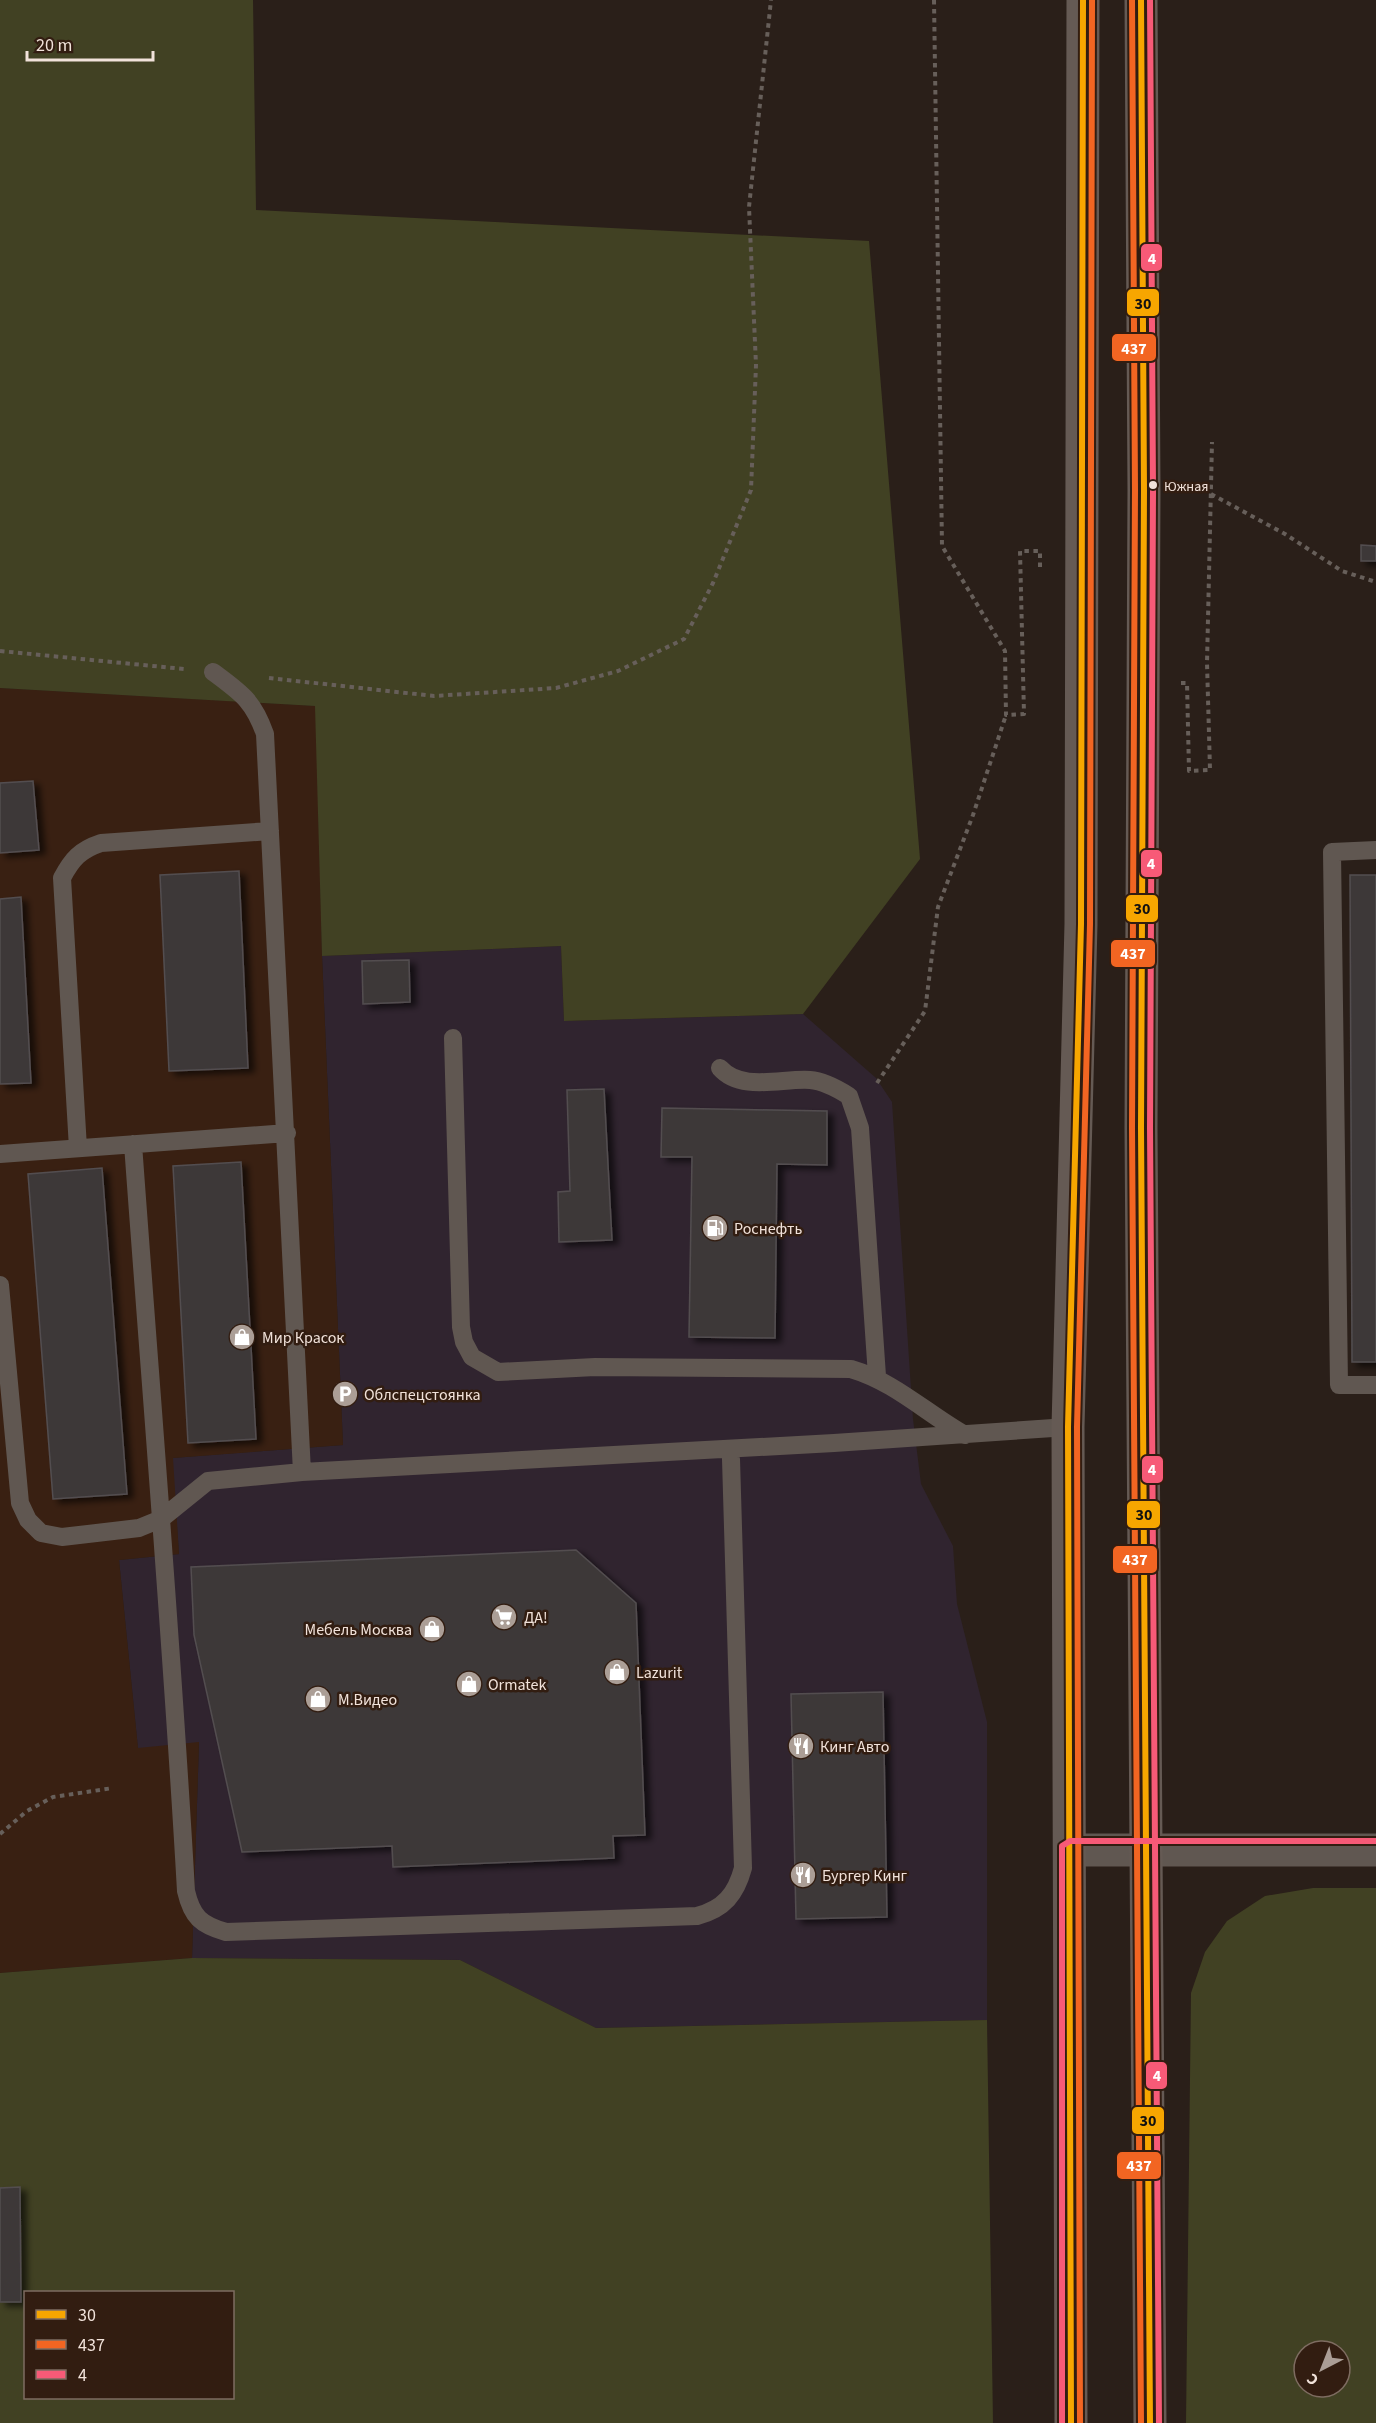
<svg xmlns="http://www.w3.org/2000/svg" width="1376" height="2423" font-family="'Source Sans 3',sans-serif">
  <defs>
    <filter id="shadow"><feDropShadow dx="6" dy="4" stdDeviation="3" flood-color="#0009"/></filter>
  </defs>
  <rect width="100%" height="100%" fill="#2a1f19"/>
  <path fill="#30242f" d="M561 946 564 1021 803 1014 876 1078 892 1102 913 1419 921 1484 953 1546 957 1604 987 1722V2020L596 2028 460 1960 192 1958 199 1743 138 1749 119 1560 179 1554 172 1458 343 1445 322 956Z"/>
  <path fill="#392012" d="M0 688 316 706 322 956 343 1445 173 1458 179 1554 119 1560 138 1748 199 1742 192 1958 0 1973Z"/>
  <path fill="#414123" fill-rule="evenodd" d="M0 0H253L256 210 869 241 920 859 803 1014 564 1021 561 946 322 956 315 706 0 688Z
    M1313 1888H1376V2423H1186L1191 1993 1205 1952 1227 1921 1265 1896ZM1304 2351H1340V2387H1304Z
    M192 1958 460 1960 596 2028 987 2020 993 2423H0V1973ZM26 2292H232V2398H26Z"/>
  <path fill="#3d3839" stroke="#534e50" stroke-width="1.5" filter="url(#shadow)" d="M1361 545 1376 546V561H1361Z
    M33 781 39 850 0 853V783Z
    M239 871 248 1068 169 1071 160 875Z
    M1350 875H1376V1362H1352Z
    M21 897 31 1083 0 1084V899Z
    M409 960 410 1002 363 1004 362 961Z
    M604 1089 612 1240 559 1242 558 1192 570 1191 567 1090Z
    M662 1108 827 1111V1165L777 1164 775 1338 689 1337 692 1157H661Z
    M241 1162 256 1439 188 1443 173 1166Z
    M102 1168 127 1494 53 1499 28 1174Z
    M576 1550 636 1603 645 1835 613 1836 614 1858 393 1867 392 1846 242 1852 194 1635 191 1567Z
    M883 1692 887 1917 796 1919 791 1694Z
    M20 2187 21 2302H0V2188Z"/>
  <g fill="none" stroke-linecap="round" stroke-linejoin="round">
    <path stroke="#675f5a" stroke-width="4" stroke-dasharray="4.5 4.5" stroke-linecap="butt" d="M934 0 942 546 1005 651 1006 715 1024 714 1020 551H1040V570
      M1211 494 1285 534 1342 571 1376 582
      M0 651 184 669
      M269 678 434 696 556 688 618 671 684 639 713 583 751 490 756 365 749 207 771 0
      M1181 683H1187L1189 771 1210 770 1207 663 1212 442
      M877 1083 925 1011 938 907 973 815 1006 715
      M0 1834 27 1811 53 1797 113 1788"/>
    <path stroke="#605751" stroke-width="18" d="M213 672C241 693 253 700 265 734L302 1472
      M1376 850 1332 852 1339 1385H1376
      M453 1038 461 1327 464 1342 472 1357 498 1372 595 1367 851 1369C895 1382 926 1413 965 1435
      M720 1068C741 1092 782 1078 810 1080 824 1081 838 1089 849 1096L860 1128 877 1376
      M133 1144C151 1393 172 1642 186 1891 192 1917 201 1925 226 1932L697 1916C724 1909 736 1894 743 1868L731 1459
      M78 1148 62 878C72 859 80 850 101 843L270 831
      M0 1154 287 1133
      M0 1285 20 1503 28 1520 41 1533 62 1537 139 1528 161 1519 208 1481 302 1472 834 1443 1068 1427"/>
    <path stroke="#605751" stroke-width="33" d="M1070 1850H1376"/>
    <path stroke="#655a54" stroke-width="33" d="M1141 0 1144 490 1141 1128 1150 2423
      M1071 2423 1068 1427 1081 924 1083 0"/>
    <g stroke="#321d11" stroke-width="10">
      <path id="bus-1" d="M1141 0 1144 490 1141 1128 1150 2423
        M1071 2423 1068 1427 1081 924 1083 0"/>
    </g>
    <g stroke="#321d11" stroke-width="10">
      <path id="bus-2" d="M1132 0 1135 490 1132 1128 1141 2423
        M1080 2423 1077 1427 1090 924 1092 0"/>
    </g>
    <g stroke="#321d11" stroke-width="10">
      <path id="bus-3" d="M1150 0 1153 490 1150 1128 1159 2423
        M1062 2423V1846L1070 1841H1376"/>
    </g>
    <use href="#bus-1" stroke="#f7a600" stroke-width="6"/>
    <use href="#bus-2" stroke="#f26522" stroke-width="6"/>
    <use href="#bus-3" stroke="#f75a77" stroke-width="6"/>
  </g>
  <defs>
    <g id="fuel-disc" transform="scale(1.35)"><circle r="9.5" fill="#ab9e96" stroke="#321d11"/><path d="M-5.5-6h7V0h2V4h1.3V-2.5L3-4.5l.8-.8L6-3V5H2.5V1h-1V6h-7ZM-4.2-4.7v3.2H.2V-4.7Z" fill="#fff"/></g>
    <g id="shop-disc" transform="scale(1.35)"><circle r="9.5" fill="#ab9e96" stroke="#321d11"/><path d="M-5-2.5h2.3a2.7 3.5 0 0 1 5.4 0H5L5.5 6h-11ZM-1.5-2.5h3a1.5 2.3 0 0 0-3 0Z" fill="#fff"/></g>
    <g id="parking-disc" transform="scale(1.35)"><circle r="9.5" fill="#ab9e96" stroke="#321d11"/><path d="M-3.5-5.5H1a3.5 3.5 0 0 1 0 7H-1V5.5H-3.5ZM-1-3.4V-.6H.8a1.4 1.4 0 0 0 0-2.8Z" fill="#fff"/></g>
    <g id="supermarket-disc" transform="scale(1.35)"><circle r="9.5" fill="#ab9e96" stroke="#321d11"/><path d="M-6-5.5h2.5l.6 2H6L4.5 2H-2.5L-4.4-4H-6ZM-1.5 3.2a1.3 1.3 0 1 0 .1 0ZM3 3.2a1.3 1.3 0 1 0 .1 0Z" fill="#fff"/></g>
    <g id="restaurant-disc" transform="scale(1.35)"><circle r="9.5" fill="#ab9e96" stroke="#321d11"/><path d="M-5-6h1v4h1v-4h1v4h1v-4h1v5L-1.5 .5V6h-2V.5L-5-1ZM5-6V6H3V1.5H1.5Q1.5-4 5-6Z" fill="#fff"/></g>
  </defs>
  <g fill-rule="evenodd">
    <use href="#fuel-disc" x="715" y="1228"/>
    <use href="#shop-disc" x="242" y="1337"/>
    <use href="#parking-disc" x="345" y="1394"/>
    <use href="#supermarket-disc" x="504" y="1617"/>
    <use href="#shop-disc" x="432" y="1629"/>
    <use href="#shop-disc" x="617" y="1672"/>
    <use href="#shop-disc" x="469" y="1684"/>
    <use href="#shop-disc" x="318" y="1699"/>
    <use href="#restaurant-disc" x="801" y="1746"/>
    <use href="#restaurant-disc" x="803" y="1875"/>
  </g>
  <circle fill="#f1e2da" stroke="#321d11" stroke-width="2" cx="1153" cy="485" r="5"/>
  <g text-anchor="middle" stroke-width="5" stroke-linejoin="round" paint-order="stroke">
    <g font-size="14" fill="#f1e2da" stroke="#321d11" text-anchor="start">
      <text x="1164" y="491">Южная</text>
    </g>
    <g font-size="16" fill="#f1e2da" stroke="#321d11" text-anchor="start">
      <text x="734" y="1234">Роснефть</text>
      <text x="262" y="1343">Мир Красок</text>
      <text x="364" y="1400">Облспецстоянка</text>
      <text x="524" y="1623">ДА!</text>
      <text x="412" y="1635" text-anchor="end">Мебель Москва</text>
      <text x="636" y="1678">Lazurit</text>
      <text x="488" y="1690">Ormatek</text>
      <text x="338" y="1705">М.Видео</text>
      <text x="820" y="1752">Кинг Авто</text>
      <text x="822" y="1881">Бургер Кинг</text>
    </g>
  </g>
  <g stroke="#321d11" stroke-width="2">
    <rect x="1140" y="243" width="23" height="29" rx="6" fill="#f75a77"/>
    <rect x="1126" y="288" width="34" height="29" rx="6" fill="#f7a600"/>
    <rect x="1111" y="333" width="46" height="29" rx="6" fill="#f26522"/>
    <rect x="1140" y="849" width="23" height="29" rx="6" fill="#f75a77"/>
    <rect x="1125" y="894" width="34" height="29" rx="6" fill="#f7a600"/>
    <rect x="1110" y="939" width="46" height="29" rx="6" fill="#f26522"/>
    <rect x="1141" y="1455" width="23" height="29" rx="6" fill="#f75a77"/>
    <rect x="1126" y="1500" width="35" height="29" rx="6" fill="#f7a600"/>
    <rect x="1112" y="1545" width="46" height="29" rx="6" fill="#f26522"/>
    <rect x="1145" y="2061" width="23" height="29" rx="6" fill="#f75a77"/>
    <rect x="1131" y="2106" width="34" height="29" rx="6" fill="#f7a600"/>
    <rect x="1116" y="2151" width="46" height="29" rx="6" fill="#f26522"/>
  </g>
  <g font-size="16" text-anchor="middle" font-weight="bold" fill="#fff">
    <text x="1152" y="264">4</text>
    <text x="1134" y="354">437</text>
    <text x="1151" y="869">4</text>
    <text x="1133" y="959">437</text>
    <text x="1152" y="1475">4</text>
    <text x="1135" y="1565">437</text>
    <text x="1157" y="2081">4</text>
    <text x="1139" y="2171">437</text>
  </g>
  <g font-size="16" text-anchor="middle" font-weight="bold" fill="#111">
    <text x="1143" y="309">30</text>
    <text x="1142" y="914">30</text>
    <text x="1144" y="1520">30</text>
    <text x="1148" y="2126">30</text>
  </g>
  <rect x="24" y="2291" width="210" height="108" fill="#321d11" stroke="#7e6c61" stroke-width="1.5"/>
  <rect x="36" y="2310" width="30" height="9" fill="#f7a600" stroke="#7e6c61" stroke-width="1.5"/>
  <text x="78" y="2321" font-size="18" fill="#f1e2da">30</text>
  <rect x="36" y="2340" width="30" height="9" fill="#f26522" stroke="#7e6c61" stroke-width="1.5"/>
  <text x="78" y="2351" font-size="18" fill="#f1e2da">437</text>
  <rect x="36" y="2370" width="30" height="9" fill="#f75a77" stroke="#7e6c61" stroke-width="1.5"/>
  <text x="78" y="2381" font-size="18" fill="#f1e2da">4</text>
  <g transform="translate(1322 2369) rotate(222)"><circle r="28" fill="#321d11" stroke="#7e6c61" stroke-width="1.5"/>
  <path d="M0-4.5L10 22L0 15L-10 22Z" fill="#ab9e96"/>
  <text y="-9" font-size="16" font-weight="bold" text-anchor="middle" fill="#f1e2da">С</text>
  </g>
  <path d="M27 51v9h126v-9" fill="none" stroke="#f1e2da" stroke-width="3"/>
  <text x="36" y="51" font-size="18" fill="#f1e2da" stroke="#321d11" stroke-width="4.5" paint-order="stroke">20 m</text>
</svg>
